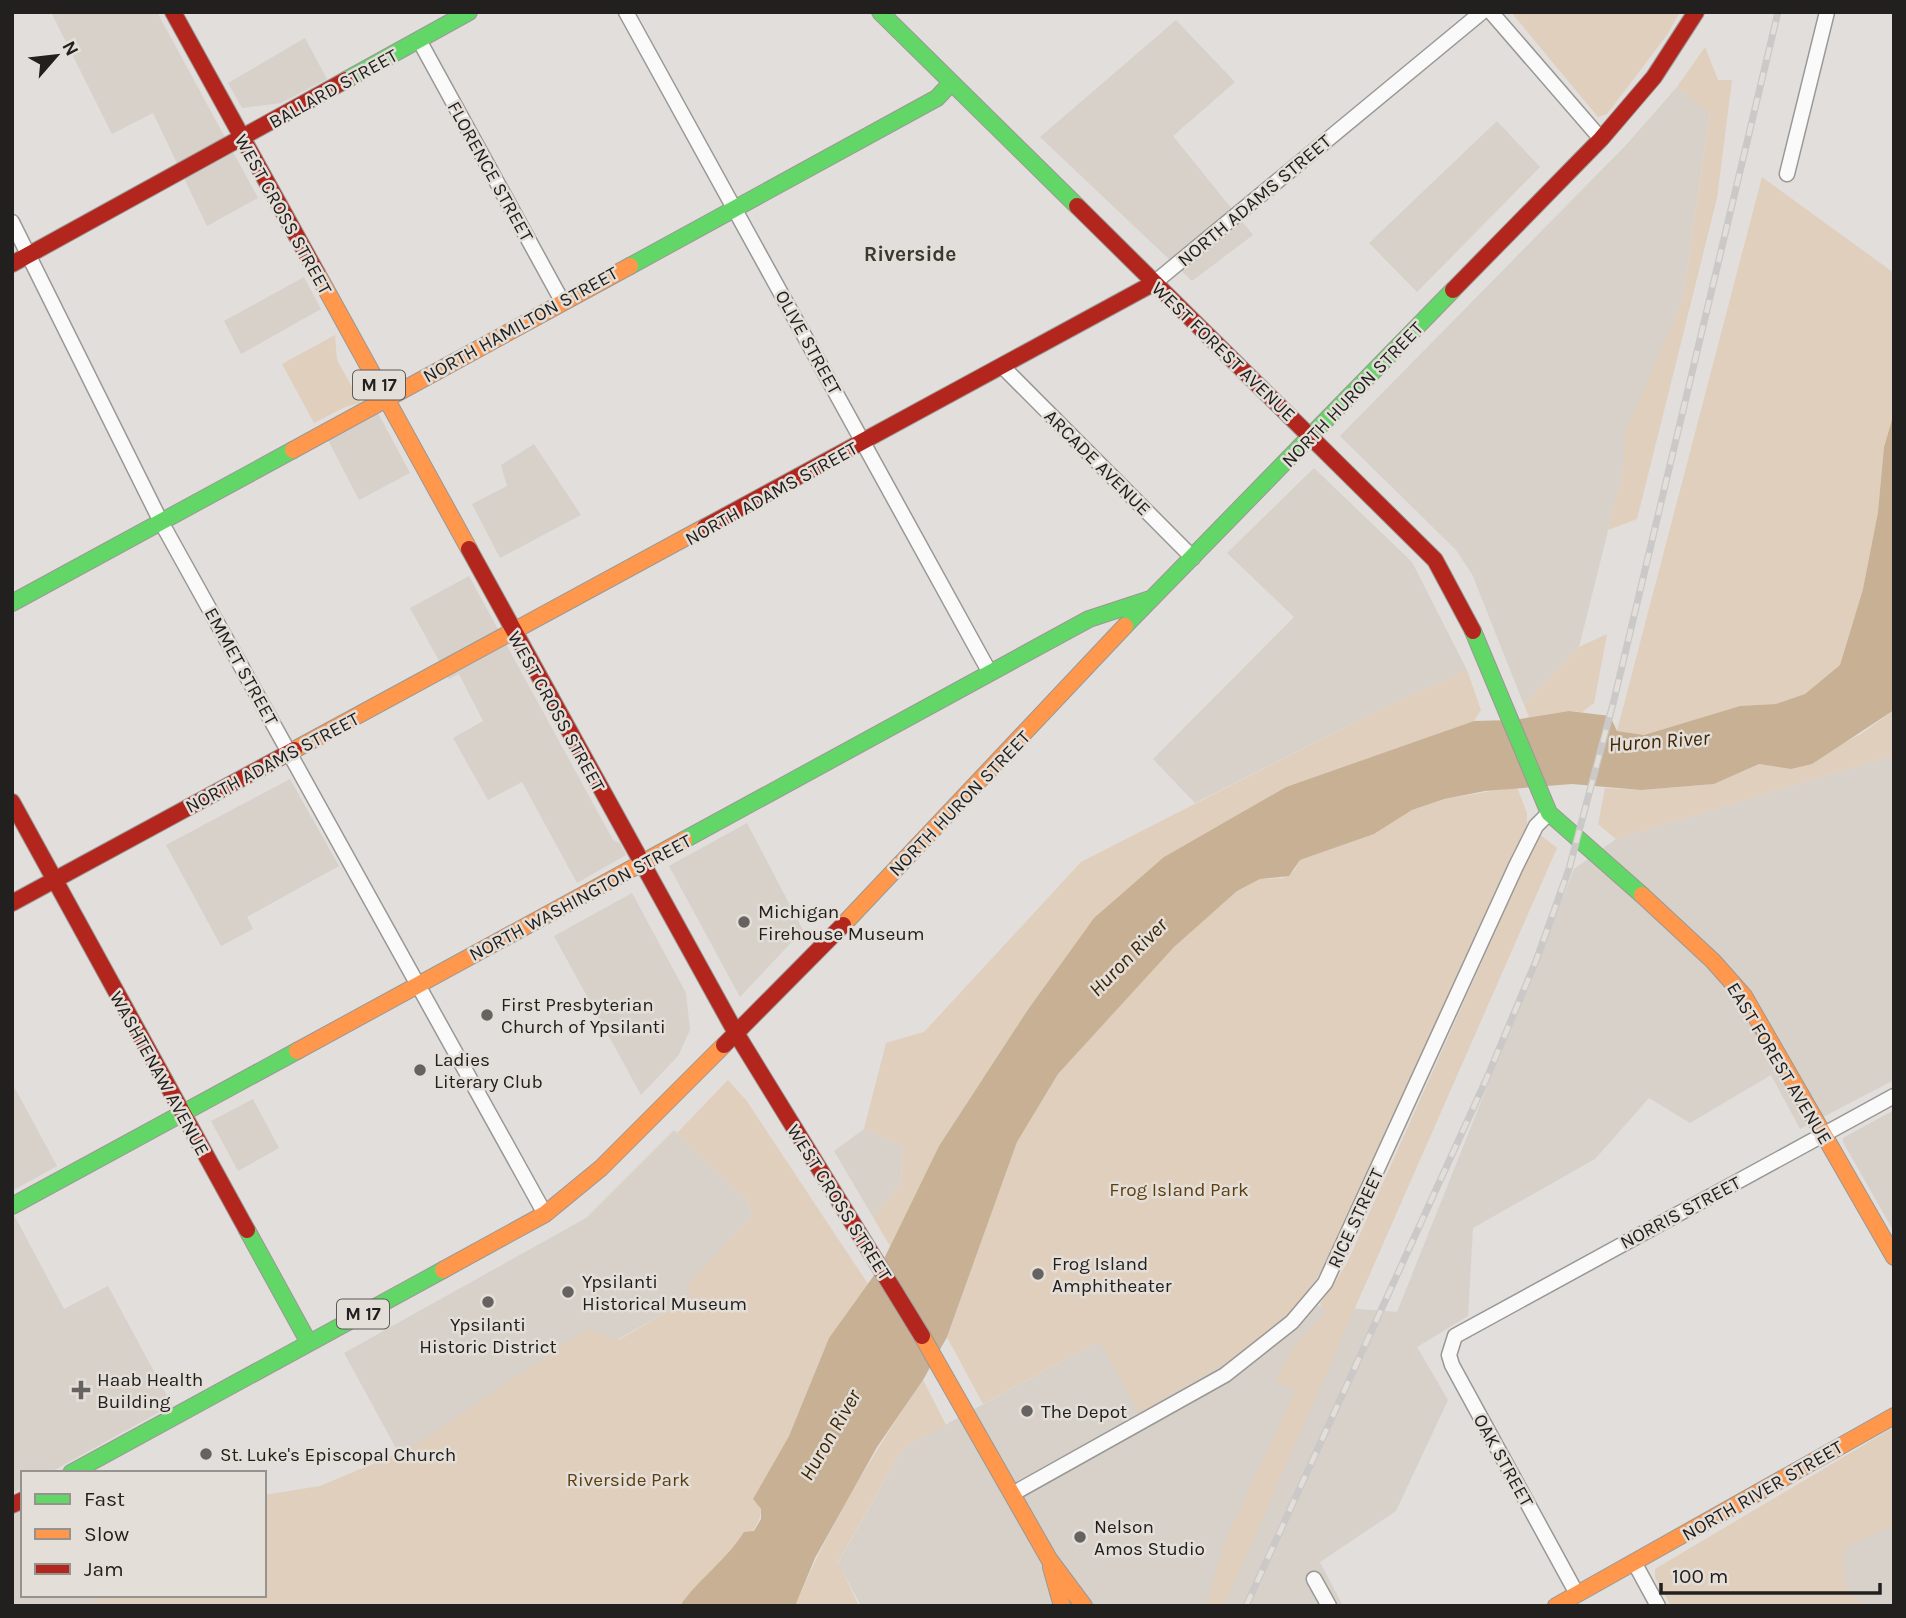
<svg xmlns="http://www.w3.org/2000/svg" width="1906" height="1618" font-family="Karla,sans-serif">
  <rect width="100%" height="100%" fill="#e1dedb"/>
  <path fill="#d7d1ca" d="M51 12H157L258 198 207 226 153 113 112 134Z
    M1176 20 1235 82 1173 136 1253 235 1192 281 1040 137Z
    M305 38 327 79 281 103 242 108 228 83Z
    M1677 87 1710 113 1682 302 1625 435 1624 467 1579 647 1524 705 1472 574 1456 550 1340 436 1626 145Z
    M1497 121 1540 167 1417 292 1369 243Z
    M304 277 321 309 241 354 224 321Z
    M378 413 410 473 359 500 328 440Z
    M534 444 581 515 500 558 472 504 507 486 501 465Z
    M1314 468 1412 562 1467 670 1369 715 1195 803 1153 759 1294 617 1227 553Z
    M469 576 613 840 620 843 626 855 577 883 522 782 488 800 453 738 483 721 459 674 449 679 410 608Z
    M1894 755V1080L1800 1129 1771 1075 1690 1123 1649 1098 1595 1159 1473 1228 1468 1316 1417 1347 1448 1400 1396 1511 1320 1562 1343 1606H861L838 1563 903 1448 1099 1341 1299 1304 1397 1312 1574 869 1616 839Z
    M290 779 339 866 247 917 253 929 221 946 166 845Z
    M747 823 803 930 740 997 669 866Z
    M632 893 686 993 690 1030 678 1056 641 1095 554 936Z
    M12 1083 57 1166 12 1191Z
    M253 1099 279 1148 238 1171 211 1121Z
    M1894 1110V1232L1843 1142V1138Z
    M864 1129 904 1147 900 1185 873 1217 834 1151Z
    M674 1130 748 1201 752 1216 687 1286 693 1297 403 1461 344 1353 586 1218Z
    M12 1211 64 1309 108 1286 172 1405 49 1473H23V1487L12 1494Z
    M1894 1459V1606H1683Z
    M23 1510V1595H148L120 1606H12V1516Z"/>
  <path fill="#e0cfbc" d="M1511 12H1680L1667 35 1607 114 1598 117Z
    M1705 47 1718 80H1732L1717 198 1637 519 1608 530 1624 467V435L1682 302 1710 114 1677 87Z
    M1762 177 1894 273V413L1884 447 1878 512 1863 589 1840 665 1805 694 1776 704 1740 706 1644 735 1617 731Z
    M335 335 337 360 361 403 345 407 314 423 282 364Z
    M1607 634 1594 703 1582 712 1569 711 1529 717 1524 705 1579 647Z
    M1467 670 1481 710 1474 721 1286 787 1164 857 1027 1011 939 1146 890 1246 873 1217 900 1185 904 1147 864 1129 886 1043 924 1032 1081 862 1369 715Z
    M1894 710V755L1616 839 1598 824 1605 788 1641 790 1714 784 1759 764 1791 769 1861 734Z
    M1517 787 1527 813V826L1324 1268 1299 1304 1260 1339 1234 1358 1139 1413 1099 1341 983 1404 947 1337 1017 1142 1058 1074 1174 946 1237 891 1260 879 1283 878 1294 871 1300 860 1374 834 1412 810 1444 799Z
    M1539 834 1557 848 1224 1606H1206L1226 1539 1295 1391 1275 1380 1293 1347 1326 1312 1320 1304 1347 1263Z
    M728 1080 746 1100 868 1284 829 1338 789 1436 753 1499 761 1509C761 1540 699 1578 680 1606H85L108 1595H264V1495L320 1486 411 1448 587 1329 619 1340 692 1297 686 1286 752 1216 748 1201 677 1133Z
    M923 1380 946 1425 903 1448 838 1562 859 1606H795C829 1525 874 1452 923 1380Z
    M1894 1427V1525L1844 1548C1843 1573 1842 1595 1868 1606H1671L1655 1577V1569Z"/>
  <path fill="#c7b093" d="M1894 413V710L1812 764 1791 769 1759 764 1714 784 1641 790 1572 784 1485 791 1444 799 1412 810 1374 834 1300 860 1289 876 1260 879 1237 891 1174 947 1058 1074 1017 1142 947 1337 923 1380 877 1447 815 1558 795 1606H680C699 1578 726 1561 744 1532L754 1531 761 1519V1509L753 1499 789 1436 829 1338 880 1267 939 1146 1027 1011 1094 918 1164 857 1286 787 1474 721 1514 720 1569 711 1610 716 1617 731 1644 735 1740 706 1776 704 1805 694 1840 665 1863 589 1878 512 1884 447Z"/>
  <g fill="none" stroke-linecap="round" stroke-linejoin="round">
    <g stroke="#9a9895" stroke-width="17">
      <path id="street" d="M626 12 990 673
        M1491 12 1601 139
        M419 40 562 301
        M1787 174 1827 12
        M12 222 160 520 545 1214
        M1154 283 1482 12
        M1003 367 1193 558
        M1014 1493 1225 1375 1292 1322 1325 1283 1516 866 1536 826 1549 813
        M1634 1562 1658 1606
        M1314 1579 1329 1606
        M1577 1594 1452 1365 1449 1355 1455 1336 1894 1096"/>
    </g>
    <g stroke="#9a9895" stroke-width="18">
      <path id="fast" d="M880 12 1077 206
        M346 80 469 12
        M630 266 937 98 951 83
        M12 603 293 450
        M1125 626 1453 290
        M1473 631 1549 813 1642 895
        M684 840 1089 619 1150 599
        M12 1206 297 1051
        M247 1230 309 1343
        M71 1473 443 1270"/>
    </g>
    <g stroke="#9a9895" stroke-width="18">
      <path id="slow" d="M317 273 469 549
        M293 450 630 266
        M294 750 705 527
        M1642 895 1713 961 1744 996 1894 1257
        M843 925 1125 626
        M297 1051 684 840
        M443 1270 545 1214 601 1168 724 1045
        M922 1336 1049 1559 1084 1606
        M1051 1567 1062 1606
        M1556 1606 1894 1416"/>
    </g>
    <g stroke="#9a9895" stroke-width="18">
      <path id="jam" d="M173 12 317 273
        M1077 206 1435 560 1473 631
        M12 264 346 80
        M1453 290 1601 139 1654 77 1696 12
        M705 527 1154 283
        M469 549 736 1033 724 1045
        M12 802 247 1230
        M12 903 294 750
        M843 925 736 1033 922 1336
        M12 1505 23 1500"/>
    </g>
    <use href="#street" stroke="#fafafa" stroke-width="14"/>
    <use href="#fast" stroke="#63d668" stroke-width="16"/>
    <use href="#slow" stroke="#ff974d" stroke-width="16"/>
    <use href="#jam" stroke="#b3261e" stroke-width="16"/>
    <g stroke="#cac9c8" stroke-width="7">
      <path id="rail" d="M1246 1606 1486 1080 1536 961 1569 869 1614 700 1778 12"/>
    </g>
    <use href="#rail" stroke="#e4ded8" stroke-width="4.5" stroke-dasharray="13" stroke-linecap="butt"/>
  </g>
  <g fill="#656260" stroke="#e4ded8" stroke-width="2.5">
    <circle cx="744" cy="922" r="7"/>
    <circle cx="487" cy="1015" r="7"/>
    <circle cx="420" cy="1070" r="7"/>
    <circle cx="1038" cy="1274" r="7"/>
    <circle cx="568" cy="1292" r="7"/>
    <circle cx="488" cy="1302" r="7"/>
    <path d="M77.5 1379.5h7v7h7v7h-7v7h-7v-7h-7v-7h7z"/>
    <circle cx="1027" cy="1411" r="7"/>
    <circle cx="206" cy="1454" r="7"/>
    <circle cx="1080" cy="1537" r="7"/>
  </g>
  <g text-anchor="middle" stroke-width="5" stroke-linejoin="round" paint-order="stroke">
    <g fill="#e4ded8" stroke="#5c5956" stroke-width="2">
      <rect x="353" y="370.5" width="52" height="29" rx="5"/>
      <rect x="337" y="1299.5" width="52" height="29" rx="5"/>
    </g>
    <g font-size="18" font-weight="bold" fill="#22201e">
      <text x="379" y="391">M 17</text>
      <text x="363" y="1320">M 17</text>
    </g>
    <g font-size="19" fill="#22201e" stroke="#e4ded8">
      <text transform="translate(333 88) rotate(-29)" y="7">BALLARD STREET</text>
      <text transform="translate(491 171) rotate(61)" y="7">FLORENCE STREET</text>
      <text transform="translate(1254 200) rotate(-40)" y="7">NORTH ADAMS STREET</text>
      <text transform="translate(284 214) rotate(61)" y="7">WEST CROSS STREET</text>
      <text transform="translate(520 324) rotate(-29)" y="7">NORTH HAMILTON STREET</text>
      <text transform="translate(809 342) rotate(61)" y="7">OLIVE STREET</text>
      <text transform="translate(1224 351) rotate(44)" y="7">WEST FOREST AVENUE</text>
      <text transform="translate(1352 394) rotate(-46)" y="7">NORTH HURON STREET</text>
      <text transform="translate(1098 462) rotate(45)" y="7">ARCADE AVENUE</text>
      <text transform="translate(771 493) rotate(-29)" y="7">NORTH ADAMS STREET</text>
      <text transform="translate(242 666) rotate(61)" y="7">EMMET STREET</text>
      <text transform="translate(557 711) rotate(61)" y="7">WEST CROSS STREET</text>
      <text transform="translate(272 762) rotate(-28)" y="7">NORTH ADAMS STREET</text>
      <text transform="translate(959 803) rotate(-46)" y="7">NORTH HURON STREET</text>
      <text transform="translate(580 897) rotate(-28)" y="7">NORTH WASHINGTON STREET</text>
      <text transform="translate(1780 1063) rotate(59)" y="7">EAST FOREST AVENUE</text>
      <text transform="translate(160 1073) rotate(61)" y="7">WASHTENAW AVENUE</text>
      <text transform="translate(840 1202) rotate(58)" y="7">WEST CROSS STREET</text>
      <text transform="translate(1680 1212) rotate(-28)" y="7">NORRIS STREET</text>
      <text transform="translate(1355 1218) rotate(-65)" y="7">RICE STREET</text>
      <text transform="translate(1504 1460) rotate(61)" y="7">OAK STREET</text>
      <text transform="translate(1762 1490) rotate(-30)" y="7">NORTH RIVER STREET</text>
    </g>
    <g font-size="19" fill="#22201e" stroke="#e4ded8" text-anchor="start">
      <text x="758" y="918">Michigan<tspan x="758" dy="22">Firehouse Museum</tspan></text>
      <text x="501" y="1011">First Presbyterian<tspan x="501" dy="22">Church of Ypsilanti</tspan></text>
      <text x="434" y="1066">Ladies<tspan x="434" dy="22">Literary Club</tspan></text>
      <text x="1052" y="1270">Frog Island<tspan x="1052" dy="22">Amphitheater</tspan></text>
      <text x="582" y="1288">Ypsilanti<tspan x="582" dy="22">Historical Museum</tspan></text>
      <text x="488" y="1331" text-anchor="middle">Ypsilanti<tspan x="488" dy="22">Historic District</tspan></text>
      <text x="97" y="1386">Haab Health<tspan x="97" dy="22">Building</tspan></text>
      <text x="1041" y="1418">The Depot</text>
      <text x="220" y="1461">St. Luke's Episcopal Church</text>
      <text x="1094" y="1533">Nelson<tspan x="1094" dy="22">Amos Studio</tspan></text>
    </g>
    <g font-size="19" fill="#5f3e0d" stroke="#e4ded8">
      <text x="1179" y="1196">Frog Island Park</text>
      <text x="628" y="1486">Riverside Park</text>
    </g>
    <g font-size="21" font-weight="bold" fill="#3c3833" stroke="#e4ded8">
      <text x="910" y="261">Riverside</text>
    </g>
    <g font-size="21" font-style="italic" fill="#3d2604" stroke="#e4ded8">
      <text transform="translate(1659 741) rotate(-4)" y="7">Huron River</text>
      <text transform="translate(1128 957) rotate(-45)" y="7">Huron River</text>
      <text transform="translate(830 1435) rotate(-60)" y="7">Huron River</text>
    </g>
  </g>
  <rect width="1906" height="1618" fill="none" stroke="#22201e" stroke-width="28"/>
  <rect x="21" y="1471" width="245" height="126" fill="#e4ded8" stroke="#96928e" stroke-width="2"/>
  <rect x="35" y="1494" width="35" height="10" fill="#63d668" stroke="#96928e" stroke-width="2"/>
  <text x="84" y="1506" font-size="21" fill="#22201e">Fast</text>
  <rect x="35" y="1529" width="35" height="10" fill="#ff974d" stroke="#96928e" stroke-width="2"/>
  <text x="84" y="1541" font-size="21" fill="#22201e">Slow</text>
  <rect x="35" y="1564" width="35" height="10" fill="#b3261e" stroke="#96928e" stroke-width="2"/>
  <text x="84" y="1576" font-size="21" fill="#22201e">Jam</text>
  <g transform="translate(56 56) rotate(62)" stroke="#e4ded8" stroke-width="5" paint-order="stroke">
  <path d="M0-5L12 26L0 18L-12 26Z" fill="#22201e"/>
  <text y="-10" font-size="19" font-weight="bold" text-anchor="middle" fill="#22201e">N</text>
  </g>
  <path d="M1661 1583v10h219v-10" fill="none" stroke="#22201e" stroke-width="3.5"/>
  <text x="1672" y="1583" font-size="21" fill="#22201e" stroke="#e4ded8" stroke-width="5" paint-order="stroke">100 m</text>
</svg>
